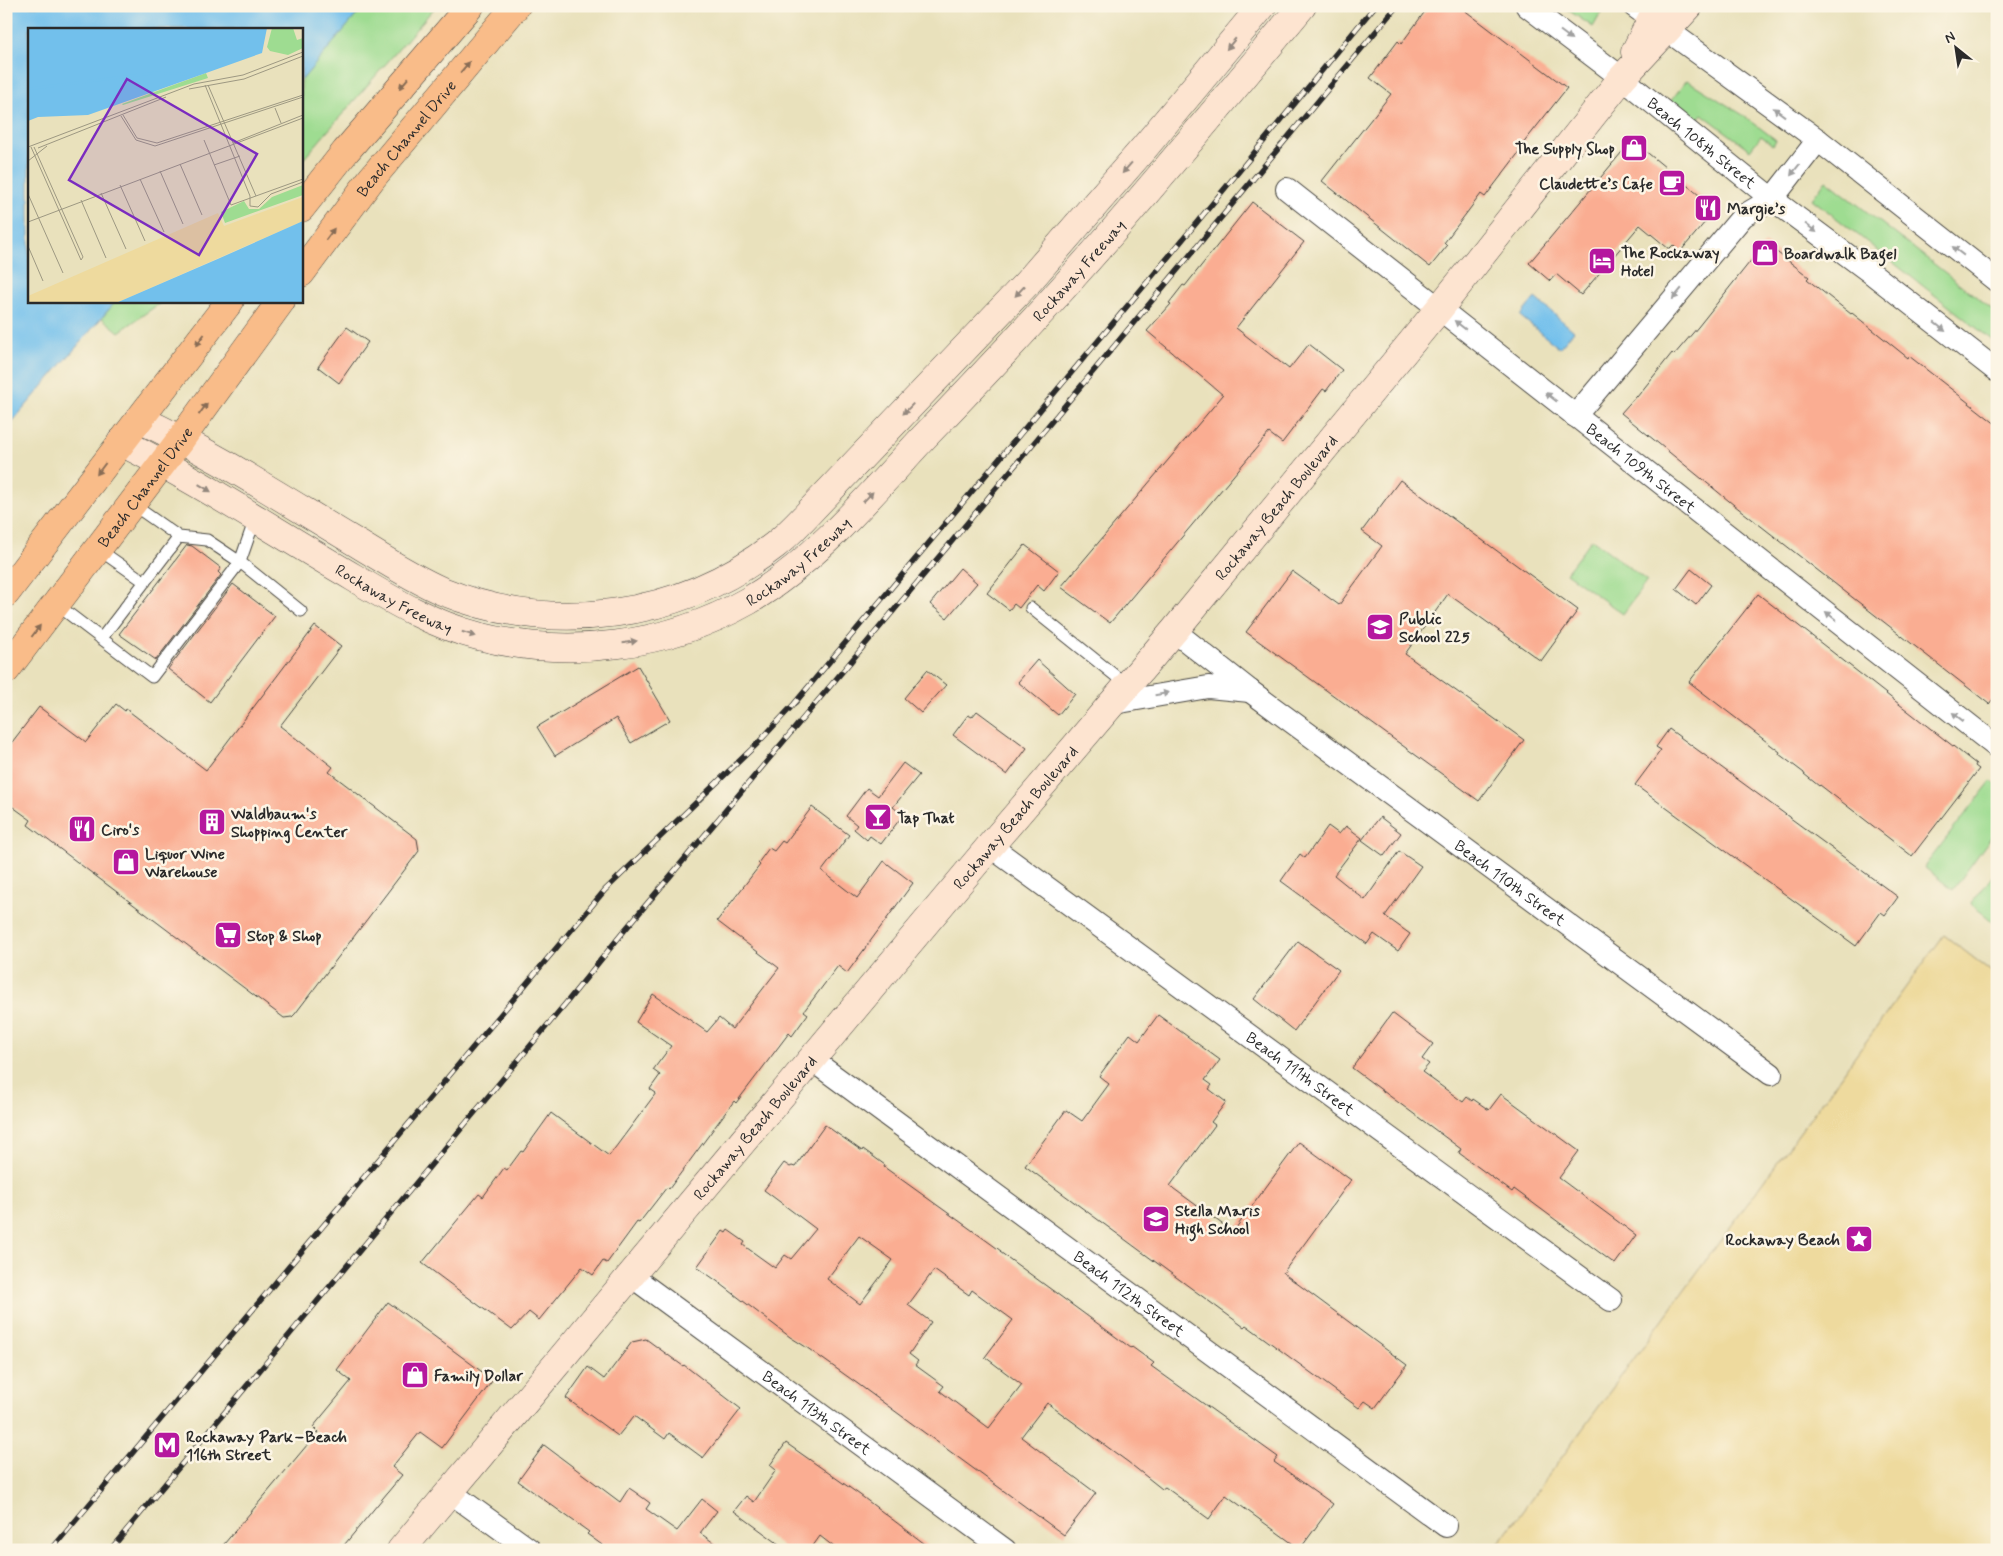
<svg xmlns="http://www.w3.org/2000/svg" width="2003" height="1556" font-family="Mynerve,sans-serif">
  <rect width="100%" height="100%" fill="#fcf5e5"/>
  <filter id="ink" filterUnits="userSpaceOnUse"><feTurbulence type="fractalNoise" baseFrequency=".02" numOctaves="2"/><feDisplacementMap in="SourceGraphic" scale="10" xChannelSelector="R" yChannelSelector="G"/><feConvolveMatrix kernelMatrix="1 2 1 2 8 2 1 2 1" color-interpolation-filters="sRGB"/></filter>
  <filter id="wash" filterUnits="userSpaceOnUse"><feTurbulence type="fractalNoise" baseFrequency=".0096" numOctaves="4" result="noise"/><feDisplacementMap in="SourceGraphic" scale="20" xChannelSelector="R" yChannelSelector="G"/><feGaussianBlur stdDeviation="1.12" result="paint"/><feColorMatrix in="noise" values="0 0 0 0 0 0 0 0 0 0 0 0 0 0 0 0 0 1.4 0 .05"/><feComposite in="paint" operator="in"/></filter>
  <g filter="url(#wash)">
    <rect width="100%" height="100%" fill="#e9e1bc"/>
    <path fill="#9edc91" stroke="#64845e" d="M364 6H436L301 162V81Z
      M1562 6H1605L1593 27Z
      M1687 80 1743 115 1776 140 1773 145 1761 136 1750 150 1702 114 1699 118 1694 116 1687 117 1669 103Z
      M1826 180 1997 313V344L1812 199Z
      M116 301H163L119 332 102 318Z
      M1592 539 1647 581 1623 614 1566 573Z
      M1991 781 1997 785V829L1953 890 1924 867Z
      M1997 870V925L1971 904Z"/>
    <path fill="#eeda9e" stroke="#8c8264" d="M1944 935 1997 976V1550H1494Z"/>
    <path fill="#72c0ec" stroke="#4e768c" d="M6 6H364L301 81V29H29V301H116L6 429Z
      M1535 298 1574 331 1559 348 1520 316Z"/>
    <g id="blocks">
      <path fill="#faad92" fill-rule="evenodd" d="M1429 6H1459L1567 88 1518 150 1520 151 1485 197 1481 194 1444 243 1447 246 1430 267 1322 181 1391 94 1370 78 1398 41 1401 44Z
        M1632 140 1716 209 1680 252 1673 245 1669 249 1640 225 1581 295 1556 274 1550 281 1529 263Z
        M1252 202 1304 242 1236 328 1289 369 1309 344 1342 370 1326 391 1323 389 1282 443 1269 433 1110 623 1061 587 1223 395 1147 331 1171 304 1169 303 1183 285 1185 286Z
        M1765 243 1809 277 1807 279 1813 284 1851 314 1852 313 1908 358 1909 356 1997 425V694L1989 704 1734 505 1621 413 1636 396 1637 397 1672 353 1674 355 1698 327Z
        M347 327 368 342 339 383 318 367Z
        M1400 480 1578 610 1541 661 1448 594 1405 654 1524 740 1479 801 1246 632 1292 571 1339 605 1382 546 1362 531Z
        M187 545 192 546 221 568 218 572 221 575 156 660 119 634Z
        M1025 545 1059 571 1044 591 1037 585 1019 608 1014 604 1009 610 987 593Z
        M960 568 977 583 947 618 930 604Z
        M1691 569 1711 585 1696 605 1676 589Z
        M233 584 275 616 210 702 168 669Z
        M1758 594 1931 729 1976 764 1975 766 1979 769 1912 856 1820 785 1819 786 1804 774V773L1779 754 1780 752 1689 682Z
        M315 626 341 646 280 726 333 767 329 772 417 839 419 851 295 1014 292 1017 284 1018 28 825 31 820 6 802V750L39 707 86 742 116 704 125 711 126 709 206 770Z
        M1037 660 1075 694 1058 715 1018 682Z
        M638 666 670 720 631 743 616 718 555 756 537 727Z
        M927 670 946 685 921 713 904 698Z
        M977 711 1027 748 1007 775 953 735 968 715 972 717Z
        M1669 729 1898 897 1885 915 1881 912 1856 946 1635 785 1661 750 1656 747Z
        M903 763 919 775 893 807 903 815 881 844 870 836 867 840 854 829 857 825 846 816 867 788 878 796Z
        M812 807 849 835 822 871 857 898 884 861 913 883 847 973 838 966 804 1011 808 1014 792 1036 789 1033 736 1103 734 1101 669 1189 667 1187 639 1223 637 1222 607 1263 603 1261 593 1275 582 1267 539 1320 529 1312 512 1330 422 1263 479 1194 483 1197 504 1168 507 1170 521 1151 523 1152 551 1113 609 1156 656 1093 650 1089 660 1075 653 1070 671 1046 636 1022 653 994 707 1032 719 1018 732 1029 779 968 717 921 760 865 758 863 769 848 774 851 782 841 785 843Z
        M1380 817 1401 833 1384 856 1362 840Z
        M1328 826 1339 834 1346 826 1362 838 1334 875 1365 900 1399 851 1421 866 1385 916 1410 934 1398 951 1374 934 1367 944 1281 881 1300 854 1305 858Z
        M1298 941 1339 970 1294 1031 1254 999Z
        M1392 1013 1433 1044 1422 1059 1429 1064 1422 1072 1463 1102 1467 1097 1472 1101 1473 1099 1489 1110 1501 1094 1579 1151 1559 1178 1636 1235 1615 1264 1514 1189 1512 1192 1459 1153 1461 1149 1352 1068Z
        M1158 1015 1220 1060 1205 1080 1212 1085 1209 1089 1226 1102 1211 1122 1215 1125 1170 1186 1233 1232 1299 1142 1351 1180 1283 1273 1407 1365 1375 1408 1365 1401 1359 1408 1246 1325 1244 1327 1025 1166 1066 1110 1082 1121 1109 1084 1099 1076 1130 1034 1139 1041Z
        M825 1125 862 1151 863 1149 885 1165 884 1167 1001 1251 1000 1252 1131 1348 1132 1347 1154 1363 1151 1366 1278 1457 1274 1462 1333 1504 1300 1549 1226 1495 1209 1519 1165 1487 1162 1489 1128 1462 1047 1403 1021 1437 1096 1493 1064 1535 858 1384 806 1347 790 1337 717 1281 697 1267 723 1231 726 1233 728 1230 745 1242 743 1245 775 1268 785 1255 791 1259 816 1229 764 1190 784 1163 790 1167 792 1166 795 1167ZM859 1236 893 1260 860 1304 827 1279ZM934 1270 969 1295 972 1290 1013 1320 985 1357 1022 1385 989 1428 940 1391 944 1386 915 1365 918 1361 909 1354 931 1322 908 1305Z
        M388 1302 493 1380 442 1448 420 1432 392 1467 402 1475 340 1550H219L318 1432 313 1427 351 1381 337 1370Z
        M646 1339 683 1366 684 1365 741 1409 703 1458 669 1433 665 1439 634 1416 618 1436 566 1398 588 1367 604 1379 632 1342Z
        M786 1443 860 1495 933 1550H838L820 1536 810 1550H787L734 1511 746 1496 754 1502 776 1470 770 1465Z
        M544 1445 620 1502 629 1488 635 1492 650 1503 646 1509 677 1531 702 1499 717 1511 700 1533 724 1550H609L587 1534 589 1532 518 1481Z"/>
    </g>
  </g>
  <g filter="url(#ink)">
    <use href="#blocks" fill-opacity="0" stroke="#484641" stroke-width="1"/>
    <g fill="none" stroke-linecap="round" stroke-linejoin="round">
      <g stroke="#484641" stroke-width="13">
        <path id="lane" d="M132 504 179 537
          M98 549 145 582
          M56 604 152 677 240 562 255 519
          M1031 608 1128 686
          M101 639 179 537 207 540 240 562 301 611"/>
      </g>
      <g stroke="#484641" stroke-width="24">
        <g id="street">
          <path id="s1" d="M1527 6 1622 78 1772 199 1874 275 1997 371"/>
          <path d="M1634 6 1818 140 1997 281"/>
          <path id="s2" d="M1287 189 1997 747"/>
          <path d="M1575 416 1743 216 1772 199 1818 140"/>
          <path id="s3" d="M1174 631 1250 691 1771 1074"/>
          <path d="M1114 703 1208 687 1250 691"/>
          <path id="s4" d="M990 846 1611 1300"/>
          <path id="s5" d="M812 1060 1446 1526"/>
          <path id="s6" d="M630 1275 1005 1550"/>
          <path d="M450 1492 530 1550"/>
        </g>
      </g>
      <g stroke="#484641" stroke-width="29">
        <g id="secondary">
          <path d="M1635 52 1658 6"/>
          <path d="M139 419C213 453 280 497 350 539 380 557 410 577 442 591 553 636 680 619 775 545 789 534 801 521 813 508L1027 283 1144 148 1262 6"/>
          <path id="s7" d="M121 442C195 479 265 525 336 567 382 594 426 623 478 636 568 659 667 647 748 601 815 562 872 493 924 437 976 383 1028 328 1078 271 1155 185 1228 95 1302 6"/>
          <path id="s8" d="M401 1550 990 846 1174 631 1439 309 1622 78 1689 6"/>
        </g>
      </g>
      <g stroke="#484641" stroke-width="29">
        <g id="primary">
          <path d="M301 208 346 151 470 6"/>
          <path id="s9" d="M301 273 372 178 516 6"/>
          <path d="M6 593 230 301"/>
          <path id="s10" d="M6 670 181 439 281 301"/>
        </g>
      </g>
      <use href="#lane" stroke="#fff" stroke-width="11"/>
      <use href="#street" stroke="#fff" stroke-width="22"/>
      <use href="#secondary" stroke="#fde4d0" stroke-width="28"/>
      <use href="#primary" stroke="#f9bc89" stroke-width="28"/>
      <g stroke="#2b2b2b" stroke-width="5.5">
        <path id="rail" d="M51 1550 605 890 757 744 794 704 1170 255 1375 6
          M110 1550 566 1003 624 931 948 546 1397 6"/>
      </g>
      <use href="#rail" stroke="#fcf5e5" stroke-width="4" stroke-dasharray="11" stroke-linecap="butt"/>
    </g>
    <defs><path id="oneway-solid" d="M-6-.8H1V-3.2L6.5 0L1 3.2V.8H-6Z" transform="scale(1.25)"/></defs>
    <g fill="#a0a0a0">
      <use href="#oneway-solid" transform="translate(1566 35) rotate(37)"/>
      <use href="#oneway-solid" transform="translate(1779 112) rotate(-144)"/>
      <use href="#oneway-solid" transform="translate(1795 170) rotate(128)"/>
      <use href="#oneway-solid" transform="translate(1811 228) rotate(37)"/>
      <use href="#oneway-solid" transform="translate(1958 251) rotate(-142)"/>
      <use href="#oneway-solid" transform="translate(1677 294) rotate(130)"/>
      <use href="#oneway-solid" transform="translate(1460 325) rotate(-142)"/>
      <use href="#oneway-solid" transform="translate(1940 327) rotate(38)"/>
      <use href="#oneway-solid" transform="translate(1551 397) rotate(-142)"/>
      <use href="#oneway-solid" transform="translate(1831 616) rotate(-142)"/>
      <use href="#oneway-solid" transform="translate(1162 694) rotate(-10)"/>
      <use href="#oneway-solid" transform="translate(1958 717) rotate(-142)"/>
    </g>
    <g fill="#94887e">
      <use href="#oneway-solid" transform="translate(1231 44) rotate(130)"/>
      <use href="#oneway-solid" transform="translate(1127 168) rotate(131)"/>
      <use href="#oneway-solid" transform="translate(1020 291) rotate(133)"/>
      <use href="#oneway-solid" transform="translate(908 409) rotate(134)"/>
      <use href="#oneway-solid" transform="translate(205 488) rotate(31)"/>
      <use href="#oneway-solid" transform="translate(868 497) rotate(-46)"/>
      <use href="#oneway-solid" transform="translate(469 634) rotate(17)"/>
      <use href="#oneway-solid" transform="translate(630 642) rotate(-9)"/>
    </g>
    <g fill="#886c55">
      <use href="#oneway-solid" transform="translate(465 67) rotate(-50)"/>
      <use href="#oneway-solid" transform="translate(404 83) rotate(130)"/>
      <use href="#oneway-solid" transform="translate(330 234) rotate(-54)"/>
      <use href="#oneway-solid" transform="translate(200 340) rotate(127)"/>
      <use href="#oneway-solid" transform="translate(203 409) rotate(-54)"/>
      <use href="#oneway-solid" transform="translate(101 469) rotate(127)"/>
      <use href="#oneway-solid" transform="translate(36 631) rotate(-53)"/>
    </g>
  </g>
  <defs>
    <g id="shop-square" transform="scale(1.4375)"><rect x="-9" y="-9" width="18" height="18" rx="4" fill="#b5179e" stroke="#fcf5e5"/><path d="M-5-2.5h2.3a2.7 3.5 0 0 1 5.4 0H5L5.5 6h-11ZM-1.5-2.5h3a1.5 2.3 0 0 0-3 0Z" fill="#fff"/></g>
    <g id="cafe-square" transform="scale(1.4375)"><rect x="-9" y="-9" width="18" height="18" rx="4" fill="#b5179e" stroke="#fcf5e5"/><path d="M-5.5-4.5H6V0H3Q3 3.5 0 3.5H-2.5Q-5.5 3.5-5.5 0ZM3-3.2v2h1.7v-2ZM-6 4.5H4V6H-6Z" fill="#fff"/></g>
    <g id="restaurant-square" transform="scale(1.4375)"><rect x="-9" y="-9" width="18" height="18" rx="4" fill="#b5179e" stroke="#fcf5e5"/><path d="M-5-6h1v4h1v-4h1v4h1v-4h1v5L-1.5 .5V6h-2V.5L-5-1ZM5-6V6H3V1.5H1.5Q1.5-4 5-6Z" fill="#fff"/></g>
    <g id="hotel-square" transform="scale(1.4375)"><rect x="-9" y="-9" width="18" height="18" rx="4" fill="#b5179e" stroke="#fcf5e5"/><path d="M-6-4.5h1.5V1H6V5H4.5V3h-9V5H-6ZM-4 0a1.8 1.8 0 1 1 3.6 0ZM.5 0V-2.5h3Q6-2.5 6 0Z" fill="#fff"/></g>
    <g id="school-square" transform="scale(1.4375)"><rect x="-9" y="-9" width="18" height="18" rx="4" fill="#b5179e" stroke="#fcf5e5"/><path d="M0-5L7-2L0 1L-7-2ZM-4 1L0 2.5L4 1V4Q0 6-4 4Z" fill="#fff"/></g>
    <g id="bar-square" transform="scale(1.4375)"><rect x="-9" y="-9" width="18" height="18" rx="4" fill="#b5179e" stroke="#fcf5e5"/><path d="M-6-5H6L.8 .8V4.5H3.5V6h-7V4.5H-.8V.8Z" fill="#fff"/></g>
    <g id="building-square" transform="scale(1.4375)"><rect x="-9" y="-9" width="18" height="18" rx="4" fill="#b5179e" stroke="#fcf5e5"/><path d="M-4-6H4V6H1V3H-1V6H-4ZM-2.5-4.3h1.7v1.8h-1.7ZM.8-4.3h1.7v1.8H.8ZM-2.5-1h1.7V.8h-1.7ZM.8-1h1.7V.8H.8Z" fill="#fff"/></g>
    <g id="supermarket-square" transform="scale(1.4375)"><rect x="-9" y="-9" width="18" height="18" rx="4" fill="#b5179e" stroke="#fcf5e5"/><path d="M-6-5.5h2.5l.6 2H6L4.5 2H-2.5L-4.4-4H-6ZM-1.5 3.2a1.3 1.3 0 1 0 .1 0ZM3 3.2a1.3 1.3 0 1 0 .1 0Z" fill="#fff"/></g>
    <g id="sight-square" transform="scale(1.4375)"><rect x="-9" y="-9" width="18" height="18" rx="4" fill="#b5179e" stroke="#fcf5e5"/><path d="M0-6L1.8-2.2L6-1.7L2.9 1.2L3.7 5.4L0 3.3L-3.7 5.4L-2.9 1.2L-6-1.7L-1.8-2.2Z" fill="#fff"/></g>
    <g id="metro-square" transform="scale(1.4375)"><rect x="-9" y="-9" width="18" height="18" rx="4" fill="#b5179e" stroke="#fcf5e5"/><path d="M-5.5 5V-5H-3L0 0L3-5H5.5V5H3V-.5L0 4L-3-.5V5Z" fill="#fff"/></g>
  </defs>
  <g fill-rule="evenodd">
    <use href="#shop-square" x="1634" y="148"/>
    <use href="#cafe-square" x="1672" y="183"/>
    <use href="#restaurant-square" x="1708" y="208"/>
    <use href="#shop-square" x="1765" y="253"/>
    <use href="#hotel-square" x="1602" y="261"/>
    <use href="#school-square" x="1380" y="627"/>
    <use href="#bar-square" x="878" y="817"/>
    <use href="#building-square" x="212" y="822"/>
    <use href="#restaurant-square" x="82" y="829"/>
    <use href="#shop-square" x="126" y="862"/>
    <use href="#supermarket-square" x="228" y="935"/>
    <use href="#school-square" x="1156" y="1219"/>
    <use href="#sight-square" x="1859" y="1239"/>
    <use href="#shop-square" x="415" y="1375"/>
    <use href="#metro-square" x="167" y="1445"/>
  </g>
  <g text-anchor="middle" stroke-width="5" stroke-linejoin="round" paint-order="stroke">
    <g font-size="16" fill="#2b2b2b" stroke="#fcf5e5">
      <text dy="6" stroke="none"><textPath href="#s9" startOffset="171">Beach Channel Drive</textPath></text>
      <text dy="6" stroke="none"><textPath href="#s1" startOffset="222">Beach 108th Street</textPath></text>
      <text dy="6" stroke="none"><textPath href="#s7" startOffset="1155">Rockaway Freeway</textPath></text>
      <text dy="6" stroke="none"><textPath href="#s2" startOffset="451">Beach 109th Street</textPath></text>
      <text dy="6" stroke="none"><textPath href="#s10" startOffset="230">Beach Channel Drive</textPath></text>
      <text dy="6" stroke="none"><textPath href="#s8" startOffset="1361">Rockaway Beach Boulevard</textPath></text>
      <text dy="6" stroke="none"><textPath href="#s7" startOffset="750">Rockaway Freeway</textPath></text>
      <text dy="6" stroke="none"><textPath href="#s7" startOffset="315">Rockaway Freeway</textPath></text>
      <text dy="6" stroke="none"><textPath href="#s8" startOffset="956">Rockaway Beach Boulevard</textPath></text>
      <text dy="6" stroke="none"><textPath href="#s3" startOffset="420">Beach 110th Street</textPath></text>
      <text dy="6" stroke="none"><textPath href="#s4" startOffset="385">Beach 111th Street</textPath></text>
      <text dy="6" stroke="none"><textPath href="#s8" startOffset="551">Rockaway Beach Boulevard</textPath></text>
      <text dy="6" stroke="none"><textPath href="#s5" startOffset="394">Beach 112th Street</textPath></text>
      <text dy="6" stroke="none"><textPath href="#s6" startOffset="232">Beach 113th Street</textPath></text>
    </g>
    <g font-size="16" font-weight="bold" fill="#2b2b2b" stroke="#fcf5e5" text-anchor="start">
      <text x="1615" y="154" text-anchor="end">The Supply Shop</text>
      <text x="1653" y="189" text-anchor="end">Claudette’s Cafe</text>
      <text x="1727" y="214">Margie’s</text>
      <text x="1621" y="258">The Rockaway<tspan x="1621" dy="18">Hotel</tspan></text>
      <text x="1784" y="259">Boardwalk Bagel</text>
      <text x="1399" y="624">Public<tspan x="1399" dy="18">School 225</tspan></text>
      <text x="231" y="819">Waldbaum's<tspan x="231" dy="18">Shopping Center</tspan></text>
      <text x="897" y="823">Tap That</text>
      <text x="101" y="835">Ciro's</text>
      <text x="145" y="859">Liquor Wine<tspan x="145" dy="18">Warehouse</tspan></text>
      <text x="247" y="941">Stop &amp; Shop</text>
      <text x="1175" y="1216">Stella Maris<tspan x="1175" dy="18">High School</tspan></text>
      <text x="1840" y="1245" text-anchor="end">Rockaway Beach</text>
      <text x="434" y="1381">Family Dollar</text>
      <text x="186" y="1442">Rockaway Park–Beach<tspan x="186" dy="18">116th Street</tspan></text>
    </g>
  </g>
  <g transform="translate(28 28)">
    <rect width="275" height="275" fill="#e9e1bc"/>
    <path d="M244 0H265L269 12 275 10V20L260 27 242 23 239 19ZM178 45 180 50 95 77 94 76ZM275 157V167L197 195 193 184 216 173 221 181H231L244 169Z" fill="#9edc91"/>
    <path d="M275 169V193L88 275H0V268L190 185 196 198Z" fill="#eeda9e"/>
    <path d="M0 0H239L234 25 60 87 10 89 0 93ZM275 193V275H88L192 230Z" fill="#72c0ec"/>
    <path fill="none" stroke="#72c0ec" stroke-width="2.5" d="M0 61 126 45 159 46"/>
    <path fill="none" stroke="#9d9882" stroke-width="1" d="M177 57 222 168V178L230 179 243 166 275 154M180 57 228 168M161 61 216 51 275 28M247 80 253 95M95 87 109 110 129 115 275 67M93 88 108 112 127 118 275 69M176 112 203 177 275 151M205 115 275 87M0 119 166 56 215 47 275 24M3 119 53 232 55 229 6 119M10 120 138 69M0 133 19 118M152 136 174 187M186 137 212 128M132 143 155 196M112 151 136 204M92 157 117 213M73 165 98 221M0 166 35 245M53 172 78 230M0 194 275 90M0 218 15 253"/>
    <path fill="#7b2cbf" fill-opacity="0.15" stroke="#7b2cbf" stroke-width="2.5" d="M99 51 229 126 171 227 41 152Z"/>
    <rect width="275" height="275" fill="none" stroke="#2b2b2b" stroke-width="2.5"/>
  </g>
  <rect width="2003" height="1556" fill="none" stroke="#fcf5e5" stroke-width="25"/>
  <g transform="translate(1956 48) rotate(330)" stroke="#fcf5e5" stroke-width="4" paint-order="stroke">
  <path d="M0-4L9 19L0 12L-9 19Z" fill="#2b2b2b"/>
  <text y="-8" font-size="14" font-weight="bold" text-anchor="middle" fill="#2b2b2b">N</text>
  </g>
</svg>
